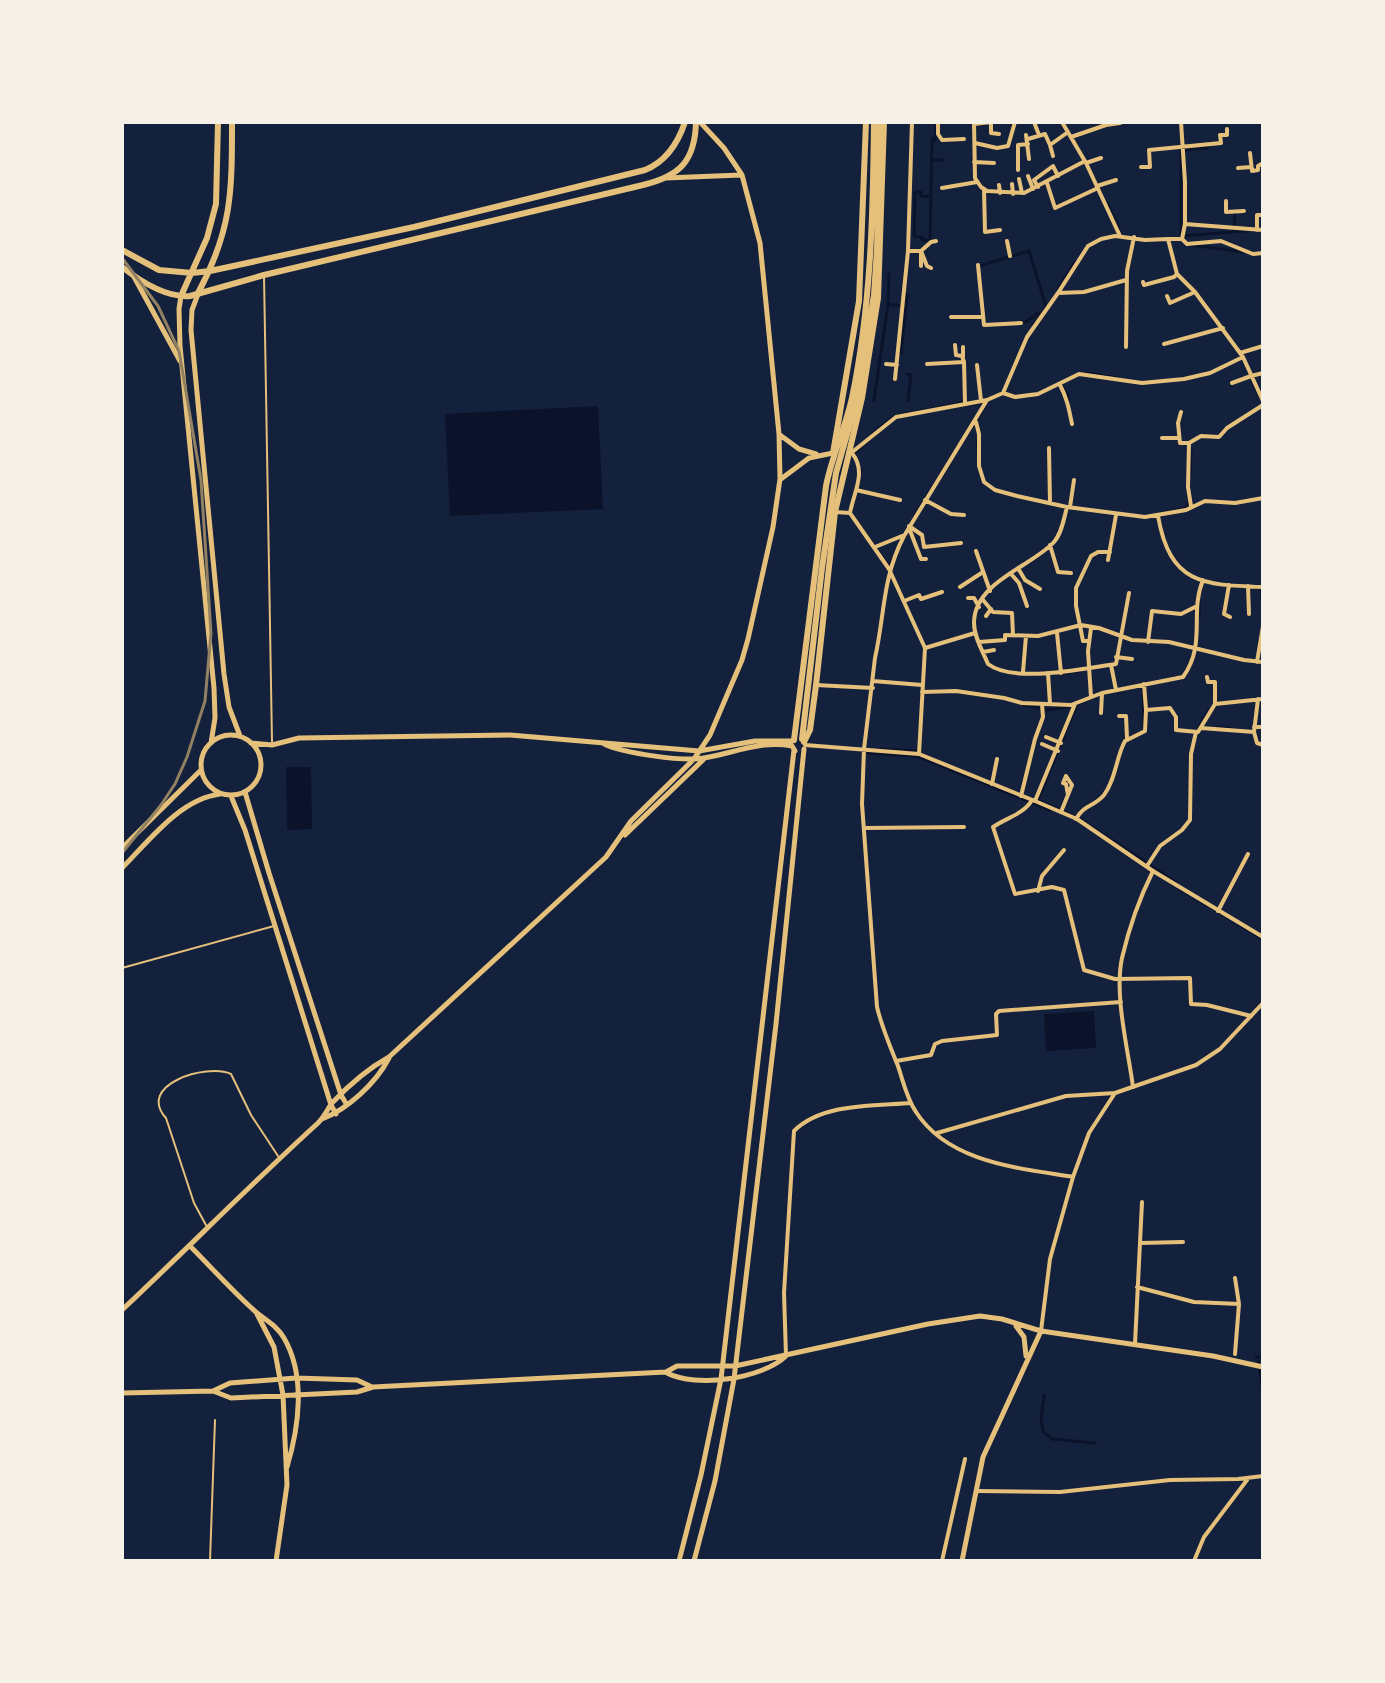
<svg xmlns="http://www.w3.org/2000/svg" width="1385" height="1683" font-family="Manrope,sans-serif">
  <rect width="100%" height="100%" fill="#14213d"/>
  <path fill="#0b132b" d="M598 406 603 509 450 516 445 414Z
    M286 767H311L312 829 287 830Z
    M1094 1011 1096 1048 1046 1051 1044 1014Z"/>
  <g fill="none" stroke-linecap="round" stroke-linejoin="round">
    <path stroke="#0b132b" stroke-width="3" d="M1181 146V238
      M1182 150 1207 148
      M932 160H944
      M990 193 1022 194
      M931 197 921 196V192H915L914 236 922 237V240H930L932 139 935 140 936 122H933
      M1107 203 1119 229
      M1234 227 1235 211
      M1182 236 1246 231
      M1191 245 1243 252
      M979 266 1029 251 1046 306 1044 308
      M889 274 888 304 902 306
      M1058 289 1075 262
      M1021 322H1026L1038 313
      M1033 325 1045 309
      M901 353 907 295
      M1085 373 1118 378
      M907 374 911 375 908 401
      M1252 381 1261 399
      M1063 388 1068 396V403
      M874 400 888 304
      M986 402 918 510 889 566 851 513 861 471 854 454 890 421 906 414Z
      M899 415 966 402
      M976 422 984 408
      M873 433 892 418
      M977 441 980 473
      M1190 475 1191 451
      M1161 513 1186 508 1189 502
      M1261 588 1263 607
      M1199 617V600
      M1060 674 1080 671
      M1143 686 1144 730 1125 740C1116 756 1115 775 1106 791 1098 804 1083 804 1076 817L1038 800 1077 704 1102 693Z
      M1024 705 1049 710 1068 707
      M1199 726 1210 709
      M1217 727 1233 729
      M880 749 917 751 918 748
      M868 753 917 756 1050 810
      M1080 819 1177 883
      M1178 888 1261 938
      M1256 1357H1263
      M1258 1361 1263 1390
      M1044 1395 1041 1419 1043 1431 1052 1439 1095 1443"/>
    <path stroke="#e5c07b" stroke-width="2" d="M264 276 272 742
      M122 968 274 926
      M207 1227 194 1203 166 1118C136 1085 206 1063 231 1074L251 1115 278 1156
      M210 1561 215 1420"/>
    <path stroke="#e5c07b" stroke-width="4" d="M938 122V134L942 140 964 139
      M974 122 975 178 981 187 987 191 1024 193 1085 161
      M1034 122 1039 135
      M1062 122 1086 163 1120 236
      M1181 122 1185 182V224L1182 239
      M974 124 991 122V133L999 134
      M1026 135 1029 159
      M1071 137 1106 125 1120 123
      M1028 139 1045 134 1050 145 1068 132
      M975 143 997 148 1008 146 1015 122
      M1050 145 1053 156
      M1250 153 1252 171
      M974 162 994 163
      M1086 163 1101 158
      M1141 167H1150L1149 150 1221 143 1220 135H1227V129
      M1238 168 1251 167
      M1018 170V145L1028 144
      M1252 171 1258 170V166L1263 163
      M1028 176 1033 189
      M1019 179 1022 193
      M1047 183 1055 208 1098 188
      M1012 184 1013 194
      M999 185 1000 193
      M1097 186 1116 180
      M1038 187 1034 180 1053 166 1058 176
      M942 188 977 182
      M984 189 985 232 1000 230
      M1226 201V212L1244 211
      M1185 224 1263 230
      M1257 230V215H1261
      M1168 239H1182L1187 244 1221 241 1253 254 1263 253
      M1007 241 1010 256
      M908 251H921L927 266 931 268
      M978 265 984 325 1021 323
      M921 266V251L931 242 936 241
      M1143 282 1144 285 1174 277 1177 274
      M1058 293 1088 246 1101 239 1115 236 1145 240 1168 239 1177 274 1195 292 1243 357 1263 401
      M1167 296 1170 303 1195 292
      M951 317H982
      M1164 344 1223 328
      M955 345 956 355 962 356 964 362
      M963 347V357
      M1126 347 1127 271 1134 237
      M1240 353 1263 346
      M886 364 897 365
      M927 364 964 362 965 403
      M977 365 981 401
      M1251 376 1263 373
      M895 379 908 251 912 122
      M1232 383 1251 376
      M1060 385C1067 398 1069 409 1072 424
      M1003 393 1015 397 1038 394 1079 374 1142 383 1184 379 1210 373 1243 357
      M1181 412 1178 423 1180 443H1189L1201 436 1219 437 1227 428 1263 405
      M976 422 979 434V466L984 482 995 490 1017 496 1067 507 1145 517 1186 510 1205 501 1235 503 1263 498
      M1162 438H1179
      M1189 443 1188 487 1191 506
      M1049 448 1050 503
      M851 453 896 417 987 400
      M852 453C867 472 854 491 850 513L889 569 925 648 919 754
      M856 490 900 500
      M925 500 951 514 964 515
      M1067 507C1064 518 1062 533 1054 542 1031 567 974 582 974 623 974 637 983 652 988 664 1014 684 1085 668 1116 664L1129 593
      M1070 507 1074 480
      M835 512 850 513
      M1158 516C1170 584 1202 585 1263 587
      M909 526 922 535 924 547 961 543
      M909 528 921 559H926
      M1050 545 1058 572 1071 573
      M875 547 902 536
      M976 551 990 591
      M1108 560 1116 515
      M1018 568 1025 580 1040 589
      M1011 574 1019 583 1027 606
      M1229 585 1224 614 1230 617
      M1248 586 1249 614
      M960 587 983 572
      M968 598H974L979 607
      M983 600 993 612 1012 613 1013 635
      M904 601 919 595 921 599 942 592
      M986 616 991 609
      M1057 633 1061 673
      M1089 641H1083L1076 606V588L1091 556 1098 552H1110
      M979 642 1005 640V635L1038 636 1081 625 1099 628 1132 640 1169 642 1244 660 1263 662
      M1148 642 1152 611 1181 614 1197 606
      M925 648 975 633
      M983 652 994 650
      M1116 657 1132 659
      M1257 662 1263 626
      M1111 665 1116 690
      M1023 672 1026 636
      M1048 673 1050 704
      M1207 677 1208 682H1215V704
      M873 681 922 685
      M1144 684 1146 710
      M816 685 873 688
      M922 692 956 691 1004 698 1022 703 1071 705 1102 693 1183 677C1207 643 1189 614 1203 580
      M1091 697 1088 651 1091 628
      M1258 699 1254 732 1257 743 1263 745
      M1101 713 1102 693
      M1119 716H1126L1127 738
      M1254 727H1263
      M1201 728 1254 732
      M1046 737 1061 743
      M1042 744 1058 751
      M864 749 875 658C885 614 882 578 904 536L987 400 1003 393 1027 337 1058 293 1084 292 1126 280
      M1066 776 1063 783 1066 784 1068 795
      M992 784 997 759
      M1021 796 1035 739 1043 717 1042 704
      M1032 800C1024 814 1006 818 993 827L1015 894 1052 887 1064 890 1084 970 1115 979 1190 978 1191 1004 1207 1005 1251 1016
      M1035 801 1075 704
      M1061 812 1072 785 1066 776
      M1076 819C1084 804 1094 807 1104 795 1116 779 1116 757 1125 741L1145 731 1146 710 1170 708 1176 717V730L1198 732 1215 704 1263 699
      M864 828 964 827
      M1147 866 1160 846 1182 830 1190 820 1191 754 1196 732
      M1038 891 1042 876 1064 850
      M1218 911 1248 854
      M896 1061 931 1055 935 1044 942 1041 997 1035 996 1014 999 1011 1121 1002
      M1133 1087C1128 1049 1114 995 1122 958 1129 928 1139 899 1153 871
      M1140 1243 1183 1242
      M1235 1278 1239 1304
      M1137 1287 1194 1302 1239 1304 1235 1354
      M1135 1344 1142 1202
      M976 1491 1060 1492 1170 1480 1238 1479 1263 1476
      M942 1561 965 1459
      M1194 1561 1204 1537 1247 1480"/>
    <path stroke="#e5c07b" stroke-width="4" d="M805 745 919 754 1035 801 1077 819 1153 871 1263 937
      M864 749 862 804 877 1007C882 1028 890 1046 898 1066 903 1081 907 1099 916 1112 949 1163 1019 1168 1073 1177
      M937 1133 1066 1096 1115 1093 1196 1065 1220 1049 1263 1003
      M1041 1331 1050 1259 1073 1177 1089 1133 1115 1093
      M786 1356 784 1293 794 1131C822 1103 874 1106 911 1103"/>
    <path stroke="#e5c07b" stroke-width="5" d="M666 178 741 175
      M133 275 180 361
      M198 294 192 310 191 330 224 674 229 707 240 736
      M181 296 179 309 180 346 214 688 215 718 211 743
      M780 435 799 449 816 454
      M781 479 809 458 833 453
      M201 765a30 30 0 1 1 60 0a30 30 0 1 1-60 0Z
      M251 743 272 745 299 738 510 735 699 751 755 741H793
      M604 744C623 753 683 762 704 758 734 753 761 740 792 746L795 751
      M245 792 269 873 341 1095 347 1105
      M231 796 245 830 331 1105 336 1114
      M625 835 704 759
      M122 848 201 770
      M122 868C149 841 180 799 220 794
      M322 1119C348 1109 376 1083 389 1058
      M190 1246C212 1268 233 1292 257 1313 267 1321 277 1326 284 1338 306 1376 299 1427 287 1467
      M122 1310C188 1248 251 1184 318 1123 324 1117 327 1110 332 1103 348 1086 369 1068 389 1057L606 857 631 821 694 759 710 735 742 660 748 639 773 527 780 479 779 434 760 243 742 175 724 148 700 122
      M257 1314 274 1347 283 1395 287 1485 276 1561
      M1016 1326 1024 1337 1026 1356
      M667 1373C696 1388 762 1379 786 1356
      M213 1391 231 1398 357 1392 373 1387 666 1372 677 1366H735L928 1324 980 1316 1002 1319 1041 1331 1213 1356 1263 1367
      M122 1393 213 1391 230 1383 296 1378 357 1380 372 1387
      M679 1561 701 1475 721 1379 794 750
      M694 1561 715 1481 734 1379 776 1024 804 749
      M962 1561 983 1457 1041 1331"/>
    <path stroke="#e5c07b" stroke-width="6" d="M122 250 159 270 192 273 210 271 414 227 645 170C665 162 678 143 685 122
      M122 267C140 281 166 298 190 296L264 275 643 185C680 176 695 161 696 122
      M198 293C232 230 232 192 232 122
      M181 296 207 238 216 204 218 122
      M833 453 859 301 866 122
      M804 742 810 730 816 685 835 512 862 398 878 298 884 122"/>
    <path stroke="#e5c07b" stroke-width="6" d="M802 739 822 568 836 473 856 403 874 295 877 249 880 122
      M794 740 826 486C832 456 845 429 852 398 871 306 873 215 874 122"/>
    <path stroke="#918062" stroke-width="3" d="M122 258 158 306 179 351 201 480 211 633 205 701 187 757 175 784 161 805 122 853"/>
  </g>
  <rect width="1385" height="1683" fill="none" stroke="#f6f1e7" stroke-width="248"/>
</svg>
